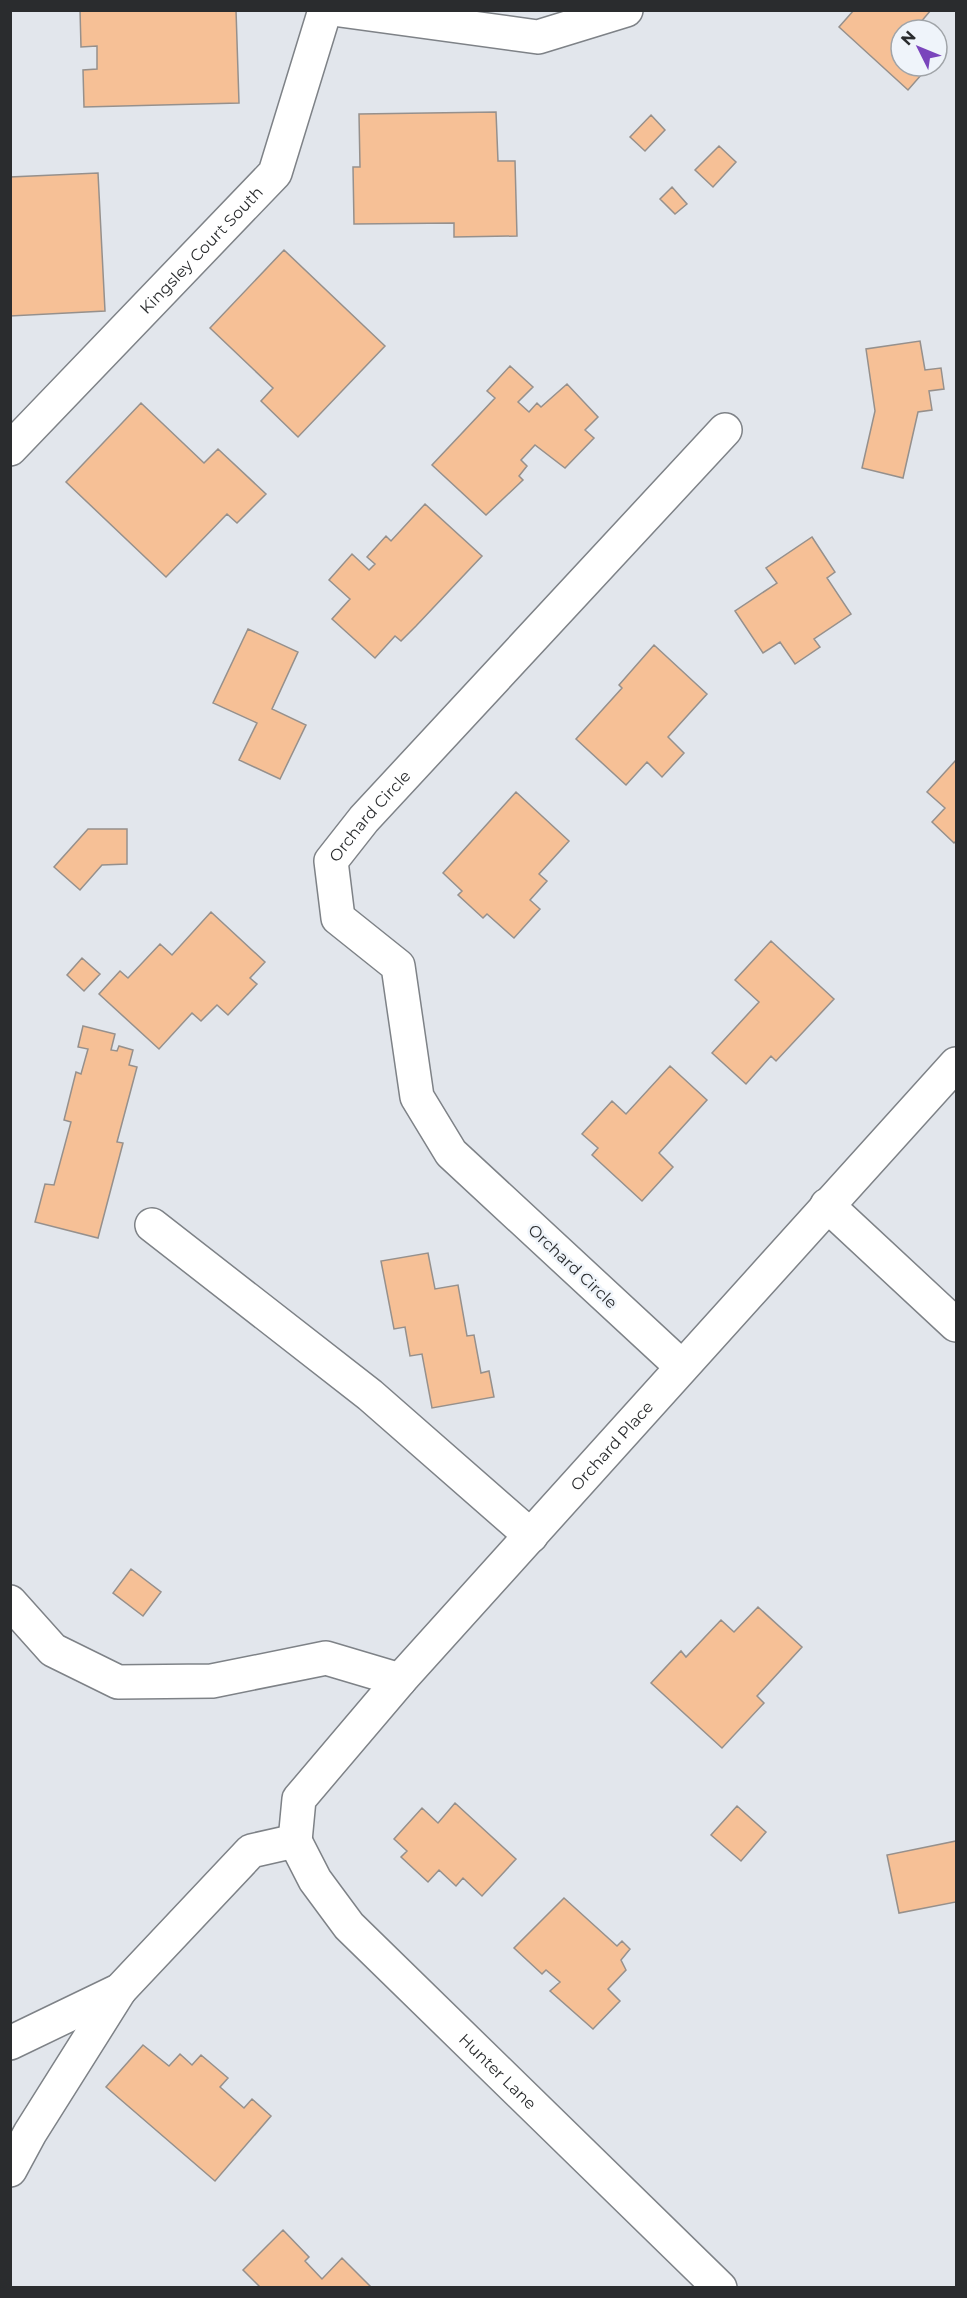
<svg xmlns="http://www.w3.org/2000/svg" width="967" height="2298" font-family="Montserrat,sans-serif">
  <rect width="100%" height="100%" fill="#e2e6ec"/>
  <path fill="#f6c096" stroke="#96908c" stroke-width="1.5" d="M80 10H236L239 103 84 107 83 70 97 69V46L81 47Z
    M854 10H931L914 30H901V66H929L908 90 839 27Z
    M496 112 498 161H515L517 236 454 237V223L354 224 353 167H360L359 114Z
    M651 115 665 130 645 151 630 137Z
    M719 146 736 162 713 187 695 170Z
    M98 173 105 311 10 316V177Z
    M672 187 687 204 675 214 660 199Z
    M284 250 385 346 298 437 261 401 273 388 210 328Z
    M920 341 925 370 941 368 944 389 929 391 932 410 918 412 903 478 862 468 875 411 866 349Z
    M510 366 533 387 518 402 529 412 537 403 541 407 567 384 598 417 585 430 594 438 565 468 535 445 521 460 527 466 519 476 523 480 486 515 432 465 495 398 487 391Z
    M141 403 204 463 218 449 266 494 237 523 227 514 166 577 66 482Z
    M425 504 482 556 416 626 401 641 395 636 375 658 332 619 350 599 329 580 352 554 369 570 375 564 367 557 386 536 391 541Z
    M812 537 835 572 827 578 851 614 814 639 820 647 795 664 780 642 763 653 735 611 777 583 766 568Z
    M248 629 298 652 272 709 306 725 280 779 239 760 257 723 213 703Z
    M654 645 707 694 668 737 684 753 662 777 647 762 626 785 576 739 622 688 619 685Z
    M956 760V841L954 843 932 822 945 808 927 792Z
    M516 792 569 841 539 874 547 881 530 900 540 909 514 938 487 914 483 918 458 895 462 891 443 873Z
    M88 829H127V864L102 865 80 890 54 867Z
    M211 912 265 962 250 978 257 984 228 1015 217 1005 201 1021 192 1013 159 1049 99 994 120 971 128 978 160 944 172 955Z
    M771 941 834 999 776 1061 771 1056 746 1084 712 1053 759 1002 735 980Z
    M82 958 100 974 84 991 67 975Z
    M83 1026 115 1034 111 1050 117 1051 119 1046 133 1050 129 1065 137 1067 117 1142 123 1143 98 1238 35 1222 45 1184 54 1185 71 1122 64 1120 76 1072 81 1074 88 1049 78 1047Z
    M670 1066 707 1100 659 1153 673 1167 642 1201 592 1155 598 1148 582 1134 612 1101 626 1114Z
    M428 1253 435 1289 458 1285 467 1336 474 1335 481 1373 489 1371 494 1397 432 1408 422 1354 410 1356 405 1327 394 1329 381 1261Z
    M131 1569 161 1592 143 1616 113 1593Z
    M758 1607 802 1647 757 1696 764 1703 722 1748 651 1683 681 1651 686 1657 721 1620 734 1632Z
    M455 1803 516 1859 482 1896 463 1878 456 1886 439 1870 428 1882 401 1857 407 1851 394 1839 422 1808 438 1823Z
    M737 1806 766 1832 741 1861 711 1835Z
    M956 1841V1902L899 1913 887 1855Z
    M564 1898 617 1946 622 1941 630 1949 621 1960 626 1970 608 1989 620 2001 593 2029 550 1991 560 1982 546 1970 542 1974 514 1948Z
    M143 2045 169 2066 180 2054 192 2065 201 2055 228 2078 220 2087 244 2108 252 2099 271 2116 215 2181 106 2087Z
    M283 2230 309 2257 305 2261 322 2279 342 2258 372 2288H261L243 2270Z"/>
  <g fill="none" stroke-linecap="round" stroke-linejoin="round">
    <g stroke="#7e8287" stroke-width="36">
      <g id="minor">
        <path d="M340 10 538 37 626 10"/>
        <path id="s1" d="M10 449 275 173 325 10"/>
        <path d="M827 1205 956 1325"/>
        <path d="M152 1225 370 1395 531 1536"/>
        <path id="s2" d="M681 1366 451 1153 417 1097 398 966 338 918 331 861 364 819 725 430"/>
        <path d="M10 1602 53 1650 118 1682 212 1681 326 1658 400 1680"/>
        <path id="s3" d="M295 1841 299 1799 400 1680 956 1064"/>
        <path id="s4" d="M295 1841 315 1880 349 1926 720 2288"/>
        <path d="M10 2043 120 1990 251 1851 295 1841"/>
        <path d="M10 2170 30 2133 120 1990"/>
      </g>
    </g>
    <use href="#minor" stroke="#fff" stroke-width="33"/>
  </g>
  <g text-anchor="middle" stroke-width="5" stroke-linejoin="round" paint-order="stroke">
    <g font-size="16" fill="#2a2c2e" stroke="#eff4fa">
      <text dy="6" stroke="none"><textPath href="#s1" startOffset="276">Kingsley Court South</textPath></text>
      <text dy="6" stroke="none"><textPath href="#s2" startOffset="705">Orchard Circle</textPath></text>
      <text transform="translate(573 1266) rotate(43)" y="6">Orchard Circle</text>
      <text dy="6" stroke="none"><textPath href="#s3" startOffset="514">Orchard Place</textPath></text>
      <text dy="6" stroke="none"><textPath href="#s4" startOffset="309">Hunter Lane</textPath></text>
    </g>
  </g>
  <rect width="967" height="2298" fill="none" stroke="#2a2c2e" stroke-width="24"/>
  <g transform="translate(919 48) rotate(313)"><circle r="28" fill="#eff4fa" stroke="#a0a4a8" stroke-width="1.5"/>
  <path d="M0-4.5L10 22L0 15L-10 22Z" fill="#7a45bc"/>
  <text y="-9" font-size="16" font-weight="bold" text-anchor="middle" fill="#2a2c2e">N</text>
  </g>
</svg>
